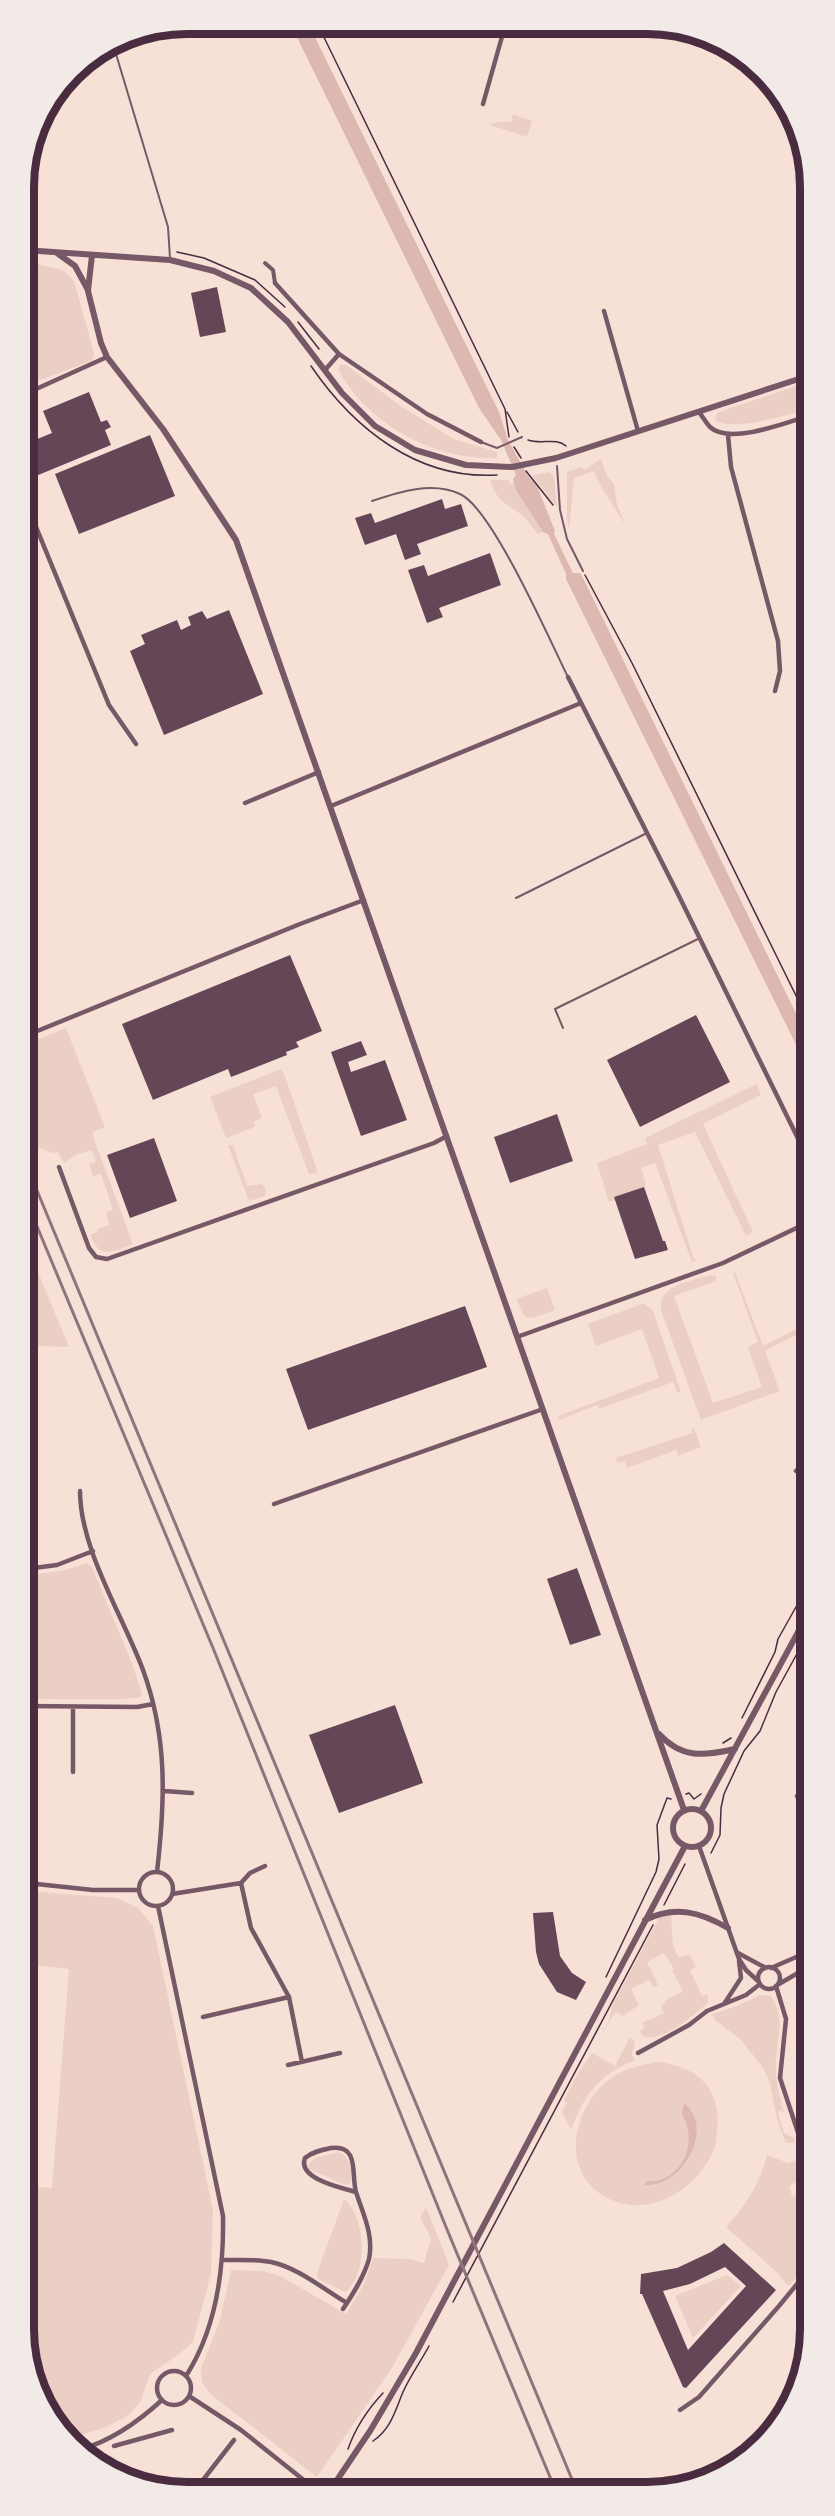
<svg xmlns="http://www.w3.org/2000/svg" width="835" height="2516" font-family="Montserrat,sans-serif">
  <rect width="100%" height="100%" fill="#f7e1d7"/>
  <path fill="#ebcfc5" d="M513 114 532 121 527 137 490 125 497 122H511Z
    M24 261 63 270 74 281 94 353 93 360 25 386Z
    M340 365H346L402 407 454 439 497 452V458C435 461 367 424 338 369Z
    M808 382V408C786 416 735 431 715 421L716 415 719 412Z
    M601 459 607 476 614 484 617 505 626 526 600 485 594 471 574 478 569 530 567 519V472L581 467 584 470Z
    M549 472 554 476 557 507 532 476Z
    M490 480H508L511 484 514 483 543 532 538 534C532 528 529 520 522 515 507 504 495 500 490 480Z
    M66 1028 105 1127 93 1132 94 1139 133 1244C113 1252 100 1260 90 1235L98 1232 97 1229 109 1225 106 1212 113 1210 101 1174 93 1176 89 1164 96 1162 92 1150 78 1154 64 1163 58 1152 53 1153 39 1148 26 1114V1044Z
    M281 1069 285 1076 318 1173 309 1174 276 1086 253 1094 262 1118 254 1122 255 1127 226 1138 210 1097Z
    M757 1084 761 1095 703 1124 753 1232 746 1236 695 1132 658 1145 693 1257 697 1261 692 1262 655 1163 641 1168 646 1184 644 1187 615 1197V1200L609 1202 597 1163 647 1144 645 1138Z
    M228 1145H233L247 1186 262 1184 266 1190 265 1196 249 1201Z
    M26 1243 69 1347 34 1346 31 1333 26 1327Z
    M735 1272 763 1346 801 1327 798 1320 809 1314V1328L765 1351 780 1391 701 1420 662 1313C654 1285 692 1281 711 1275L716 1276V1281L674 1296 713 1403 762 1387 748 1347 758 1342 733 1273Z
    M547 1288 555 1310 533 1318 525 1317 516 1299Z
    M644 1303 653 1311 681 1392 677 1393 673 1382 599 1409 597 1405 559 1420 558 1416 659 1378 642 1329 596 1346 588 1324Z
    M694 1428 701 1447 678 1456 676 1450 627 1468 625 1461 618 1463 616 1458 692 1433 691 1429Z
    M87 1563 92 1567 133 1666 142 1694 141 1697 126 1699H26V1575L61 1571Z
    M28 1891 117 1898 138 1908 153 1926 213 2210 211 2274 193 2342 178 2355 150 2374 141 2401 129 2415 106 2427 69 2439 27 2361V2186L52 2188 69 1969 27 1964Z
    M671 1914C673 1929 670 1944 678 1957L690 1955 696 1967 690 1970 702 1996 708 1994V2003C690 2017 668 2040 644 2037L639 2031 645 2028 642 2023 664 2013 661 2007 666 2000 683 1991 672 1970 674 1969 664 1953 647 1962 658 1985 653 1987 649 1980 631 1989 639 2005 623 2016 615 2012 599 2039 609 2020 613 2004 659 1918Z
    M760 1995 771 1996C786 2018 777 2037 776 2061 775 2079 779 2095 784 2112L780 2110 778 2114 784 2133 794 2138 795 2142 786 2143 777 2120 770 2083 762 2066 740 2039 715 2020 712 2014 737 2006Z
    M630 2037 635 2042 632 2055 635 2060C598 2076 585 2093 571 2130L562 2112 567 2103 564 2101 575 2078 592 2053 615 2066Z
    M657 2062C698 2066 722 2089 717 2131 716 2137 716 2144 714 2149 695 2197 633 2226 592 2187 560 2155 580 2098 614 2076 626 2068 643 2065 657 2062Z
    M338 2152C350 2155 355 2174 349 2185L343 2184 309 2169 308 2165 315 2158Z
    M767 2155 788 2163 795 2161 801 2179 789 2186 792 2196 805 2191 810 2210 811 2259 789 2286 780 2278 781 2276 726 2227C744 2208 761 2182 767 2155Z
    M344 2199C366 2216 369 2276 345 2292L318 2279 317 2273Z
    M426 2207 449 2265 392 2368 317 2477 209 2393 202 2382 201 2369 220 2320 231 2270 264 2271 282 2277 346 2314 364 2284 373 2258 410 2259 424 2263 431 2238 420 2217Z
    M727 2275 741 2286 693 2338 675 2296Z"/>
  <path fill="#dcb8b0" d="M291 25H309L499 412 508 440 528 476 537 486 555 531 554 534 573 573H580L584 580 809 1040V1071L566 579V574L548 534 543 532 516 490 513 479 516 475 501 440 479 408Z
    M684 2103C716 2128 682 2188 645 2185L647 2181C680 2184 700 2142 682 2115Z"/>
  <path fill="#644757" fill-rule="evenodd" d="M217 287 226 332 200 337 191 293Z
    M89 392 101 422 107 420 111 427 105 430 111 445 31 478 25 462V444L52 433 43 411Z
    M808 428V462L799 431Z
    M150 435 175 496 79 534 55 474Z
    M442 499 445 509 461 504 468 526 417 544 421 554 405 560 396 534 365 545 355 518 371 513 375 523Z
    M490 553 501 585 439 608 443 617 427 623 408 570 424 565 428 576Z
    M229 610 263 694 164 735 130 651 145 644 141 635 177 620 181 630 191 625 188 617 202 611 207 619Z
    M290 955 322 1031 296 1042 299 1047 286 1052 287 1055 231 1077 228 1069 153 1100 122 1024Z
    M696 1015 730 1082 640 1127 607 1060Z
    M361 1041 367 1055 348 1062 351 1072 385 1060 407 1120 361 1136 331 1052Z
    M557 1114 573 1161 510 1183 494 1137Z
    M154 1138 177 1201 130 1218 107 1155Z
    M644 1187 663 1241H665L668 1250 635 1259 614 1197Z
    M465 1306 487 1367 308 1430 286 1369Z
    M577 1568 601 1635 570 1645 547 1579Z
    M395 1705 423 1783 339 1813 309 1735Z
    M553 1912 560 1956 572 1973 586 1982 576 2000 557 1992 539 1964 536 1952 533 1913Z
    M724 2243 776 2290 686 2388 683 2387 642 2294H640L641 2274 677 2268 711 2252ZM725 2267 746 2286 688 2350 663 2291 690 2284Z"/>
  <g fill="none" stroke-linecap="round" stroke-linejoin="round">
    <path stroke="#4a2c40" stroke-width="1.5" d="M318 25 505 409 509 437
      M177 252 204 258 255 280 285 307
      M298 322 319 349
      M311 366C354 429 418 480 497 475
      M507 412 518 432
      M528 440C542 445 556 437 566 446
      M514 447 521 458
      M526 471 553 505
      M585 575 632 663 809 1022
      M26 1178 36 1174
      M742 1718 775 1652 778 1639 810 1582
      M723 1743 731 1738
      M686 1794 689 1793 694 1799 701 1794
      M711 1853 720 1835 721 1808 724 1794 744 1751 760 1731 776 1692 810 1630
      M664 1905 685 1864
      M606 1977 656 1872 659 1859 657 1825 667 1798 671 1799
      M453 2302 653 1925
      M373 2441C391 2429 395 2411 403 2392 410 2376 421 2361 429 2346
      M348 2449C355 2429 368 2409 383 2393"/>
    <path stroke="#755966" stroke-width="2" d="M113 44 168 227 170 258
      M481 442 497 448 522 437
      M557 466 560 510 567 539 583 571
      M372 501C399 492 432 481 460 494 492 508 550 641 568 677
      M516 898 647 833
      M563 1028 555 1009 700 938"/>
    <path stroke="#755966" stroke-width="4" d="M265 263 273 270 275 283"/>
    <path stroke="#755966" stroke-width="4.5" d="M483 104 505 26
      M275 283 339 354 427 414 481 442
      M604 311 638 431
      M325 370 339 354
      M25 394 107 357
      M699 412C703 417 706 423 710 427 729 445 786 423 808 416
      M728 435 731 467 778 641 780 671 775 691
      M25 500 109 705 136 744
      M568 677 678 894 809 1161
      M245 803 319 772
      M331 806 581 703
      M25 1036 300 924 364 900
      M59 1167 89 1248 96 1257 107 1259 434 1143 447 1136
      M517 1337 723 1263 809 1222
      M796 1471 799 1468
      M80 1491C80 1549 123 1616 143 1670 168 1738 165 1802 157 1872
      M274 1504 543 1409
      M26 1569 57 1565 93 1551
      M26 1706 137 1707 153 1704
      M73 1772V1707
      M164 1791 192 1793
      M797 1796 810 1823
      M699 1846 739 1959 746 1970 758 1981
      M139 1889a17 17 0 1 1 34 0a17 17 0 1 1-34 0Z
      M27 1883 93 1890H139
      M241 1883 251 1928 289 1997 302 2062
      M241 1883 250 1873 265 1866
      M172 1894 241 1883
      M158 1906 223 2216C224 2270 216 2329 186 2376
      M738 1953 766 1968
      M758 1978a11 11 0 1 1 22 0a11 11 0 1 1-22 0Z
      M771 1968 810 1951
      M779 1984 810 1966
      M776 1986 786 2019 780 2078 810 2169
      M724 2004 741 1978 739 1961
      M203 2017 289 1997
      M638 2053 689 2025 707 2011 746 1995 760 1984
      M288 2065 340 2053
      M223 2260C239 2260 256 2259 271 2262 299 2268 323 2289 347 2303
      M343 2309C353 2294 364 2277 369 2259 374 2235 363 2214 356 2192 351 2175 360 2144 331 2148 321 2150 312 2152 305 2158 297 2179 342 2188 356 2192
      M157 2388a17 17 0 1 1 34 0a17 17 0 1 1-34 0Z
      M189 2396 241 2430 315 2489
      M680 2410 699 2397 779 2306 811 2267
      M114 2446 172 2430
      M82 2449C113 2440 138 2422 162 2400
      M196 2489 234 2440"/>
    <path stroke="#755966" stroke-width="6" d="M24 250 170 260 214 271 251 288 288 322 342 393 375 426 415 450 466 465 512 467 556 458 808 376
      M57 253 75 266 88 290
      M92 255 88 291 101 343 107 357 163 429 236 540 684 1810
      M659 1734C682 1759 704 1756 735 1749
      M673 1828a19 19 0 1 1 38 0a19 19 0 1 1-38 0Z
      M701 1811 810 1610
      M645 1920C675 1905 700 1912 728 1928
      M331 2489 370 2431 416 2353 685 1846"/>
    <path stroke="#8f747c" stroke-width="3" d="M26 1164 576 2489
      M26 1200 213 1648 446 2227 555 2489"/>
  </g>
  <path d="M0 0H835V2516H0ZM187 34H647A153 153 0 0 1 800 187V2329A153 153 0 0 1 647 2482H187A153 153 0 0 1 34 2329V187A153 153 0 0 1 187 34Z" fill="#f1eae7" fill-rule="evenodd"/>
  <path fill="none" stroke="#4a2c40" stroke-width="8" d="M187 34H647A153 153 0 0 1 800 187V2329A153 153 0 0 1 647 2482H187A153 153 0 0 1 34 2329V187A153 153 0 0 1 187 34Z"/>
</svg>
